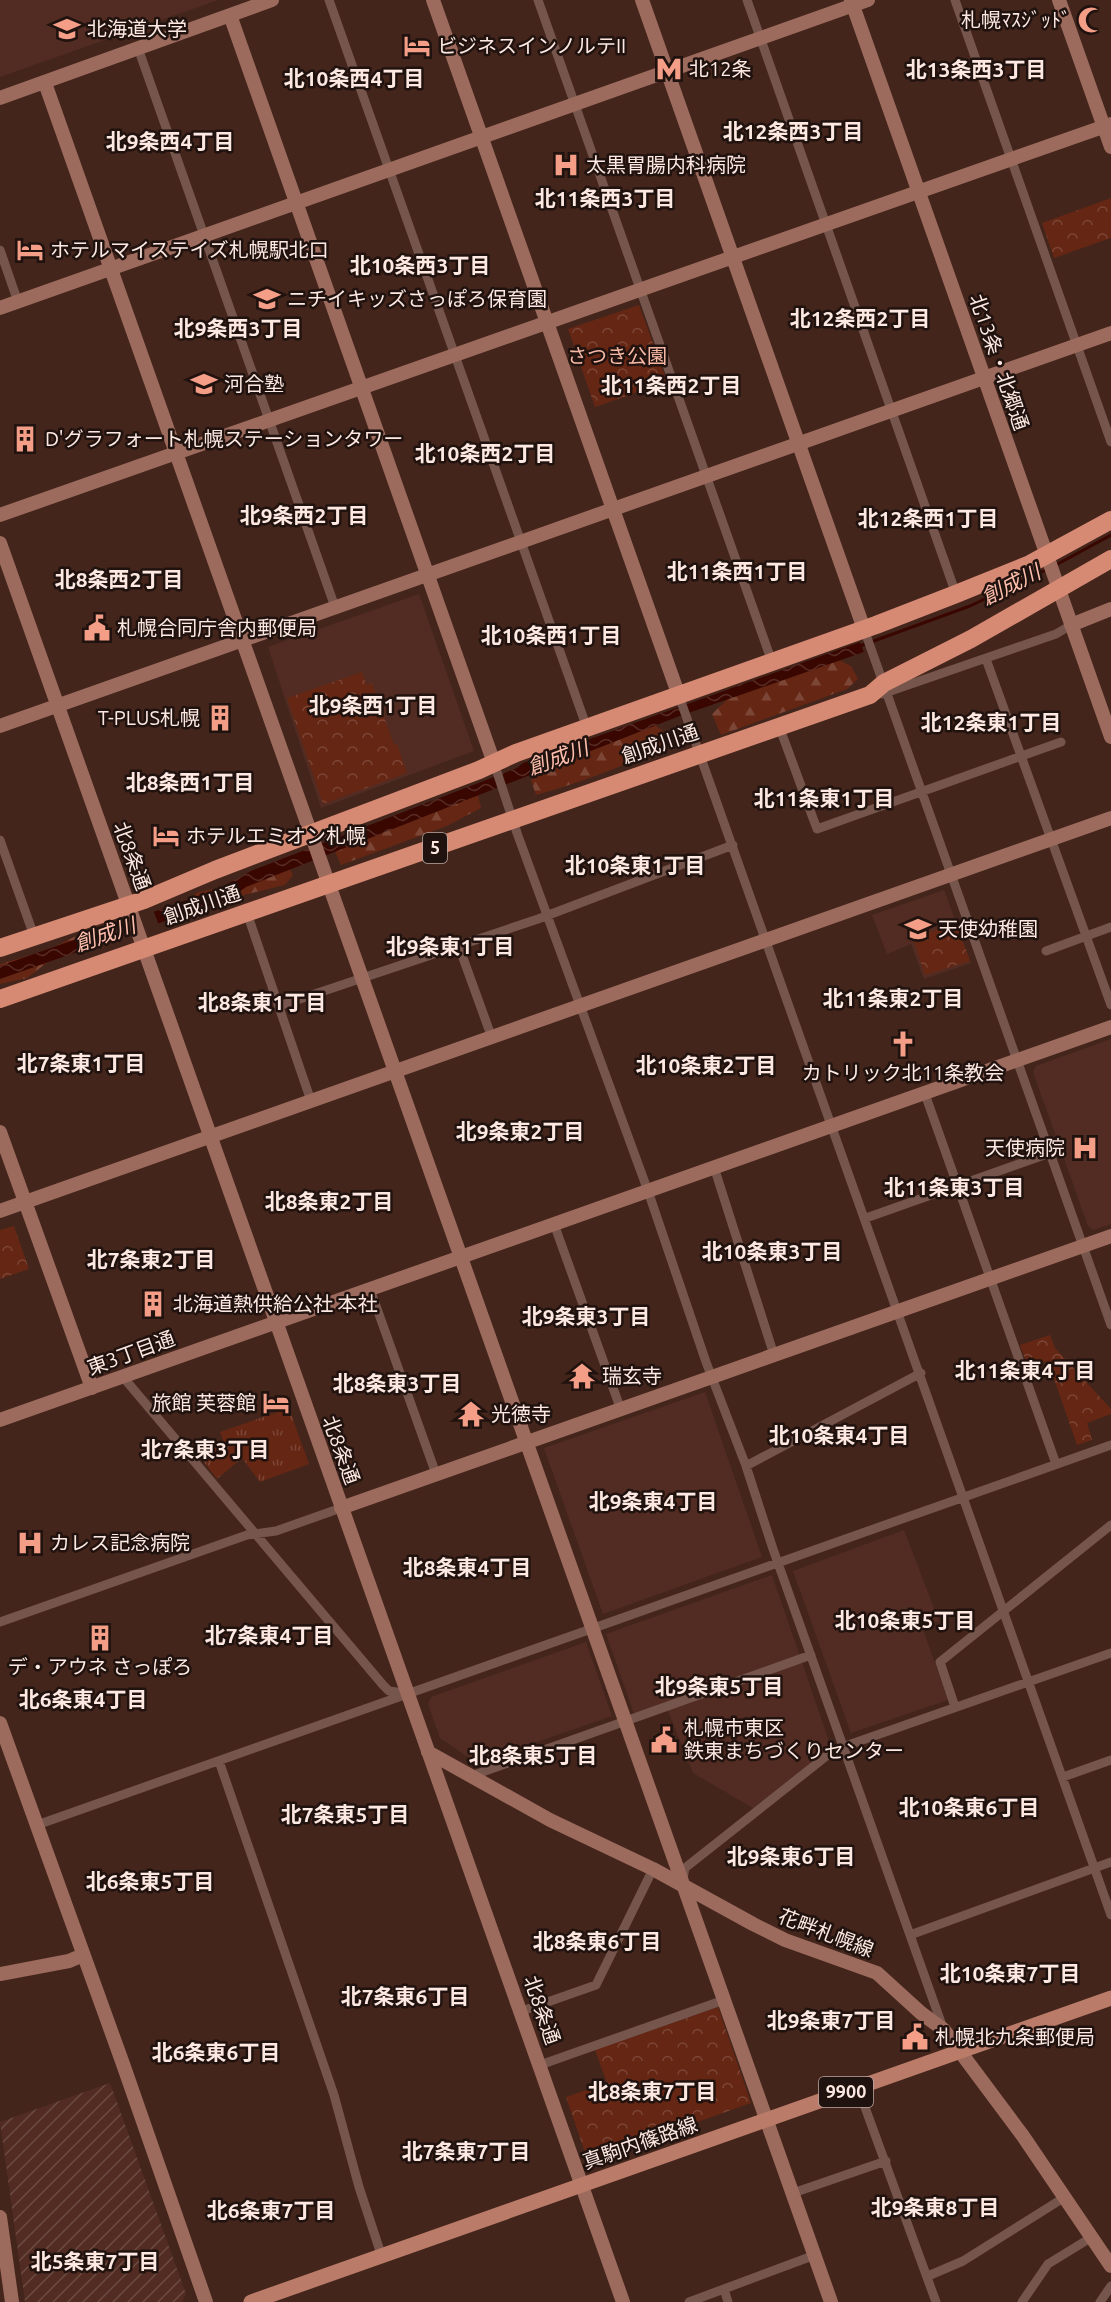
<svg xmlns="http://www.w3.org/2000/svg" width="1111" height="2302" font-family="Ubuntu,'Noto Sans JP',sans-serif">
  <defs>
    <pattern id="industrial-furrows" width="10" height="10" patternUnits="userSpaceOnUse" patternTransform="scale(1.5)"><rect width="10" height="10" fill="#522c22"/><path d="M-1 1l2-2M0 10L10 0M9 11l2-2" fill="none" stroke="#6c4b42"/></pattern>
    <pattern id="grass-tufts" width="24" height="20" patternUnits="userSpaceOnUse" patternTransform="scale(1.5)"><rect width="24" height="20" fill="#652614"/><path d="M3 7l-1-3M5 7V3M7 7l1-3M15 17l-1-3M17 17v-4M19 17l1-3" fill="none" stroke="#7c4636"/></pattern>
    <pattern id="forest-firs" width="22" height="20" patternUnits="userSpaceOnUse" patternTransform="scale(1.5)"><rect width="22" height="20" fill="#652614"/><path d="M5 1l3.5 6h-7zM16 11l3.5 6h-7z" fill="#7c4636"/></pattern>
    <pattern id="park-crowns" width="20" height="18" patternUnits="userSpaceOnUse" patternTransform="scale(1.5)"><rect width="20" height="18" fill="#652614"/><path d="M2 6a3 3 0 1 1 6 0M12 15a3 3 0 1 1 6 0" fill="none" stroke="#7c4636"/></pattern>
    <pattern id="water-waves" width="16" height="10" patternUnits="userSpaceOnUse" patternTransform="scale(1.5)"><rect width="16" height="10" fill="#390700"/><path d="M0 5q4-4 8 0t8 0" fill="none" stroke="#572b25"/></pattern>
  </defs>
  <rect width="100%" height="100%" fill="#43251c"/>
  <path fill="#522c22" d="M0 0H218L0 77Z
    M419 594 474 751 321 808 268 647Z
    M944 890 971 963 924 979 911 944 887 954 872 915Z
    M1111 1039V1224L1094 1230 1088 1226 1033 1072 1036 1066Z
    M705 1392 762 1557 603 1614 544 1448Z
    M904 1530 939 1621 922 1627 948 1700 851 1733 793 1571Z
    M772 1575 831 1747 753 1808 693 1773 668 1711 637 1722 606 1634Z
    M586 1642 612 1716 477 1763 440 1738 428 1704 431 1697Z"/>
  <path fill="url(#industrial-furrows)" d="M110 2083 186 2294 182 2302H25L0 2122Z"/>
  <path fill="url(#grass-tufts)" d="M289 1408 309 1464 260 1482 242 1458 217 1479 201 1458 223 1440 220 1432Z"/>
  <path fill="url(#forest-firs)" d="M839 660 851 666 858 679 847 689 721 735 712 714 731 696Z
    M655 725 663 731 667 743C625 767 582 782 536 795L531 780 549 758Z
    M478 795 481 808 447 826 341 865 335 852 363 830Z
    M288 865 293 875 285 885 244 895 181 919 170 912 198 892 224 887Z
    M84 935 91 939 53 958 27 978 0 984V964L48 950 74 937Z"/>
  <path fill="url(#park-crowns)" d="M1111 198V238L1054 258 1042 223Z
    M639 305 667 382 595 407 568 329Z
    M362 672 367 685 372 683 394 745 397 744 407 773 323 804 287 698Z
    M956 923 970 961 925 975 913 938Z
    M14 1226 29 1269 0 1279V1230Z
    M1050 1335 1055 1348 1111 1409V1414L1087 1423 1092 1440 1077 1445 1048 1361 1028 1367 1020 1345Z
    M718 2007 751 2103 588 2161 566 2097 607 2083 595 2050Z"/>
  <path fill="url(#water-waves)" d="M860 642 864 652 677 717 246 887 231 898 0 979V966L218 889 251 871 517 768 523 763Z"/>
  <path fill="#43251c" d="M153 910 159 925 111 942 106 927Z"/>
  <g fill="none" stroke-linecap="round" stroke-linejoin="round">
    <path stroke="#390700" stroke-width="3" d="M1054 566 1111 535
      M860 646 970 606 1048 569"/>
    <path stroke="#75554c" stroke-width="9" d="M329 0 587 728
      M538 0 772 662
      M747 0 956 594
      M955 0 1111 442
      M138 48 335 607
      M0 250 18 302
      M864 629 1111 1325
      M986 659 1111 1005
      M882 694 1056 634 1071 625
      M679 696 1111 1915
      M779 726 817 829 1061 742
      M494 763 517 833 648 1191 706 1362 746 1466 773 1549 943 2028
      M0 840 34 936
      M247 913 311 1101
      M458 944 492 1038
      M1046 951 1111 927
      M279 1006 538 919 733 845
      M925 1094 1056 1464
      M714 1167 774 1355
      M866 1218 1050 1153
      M554 1224 621 1410
      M370 1289 436 1474
      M123 1377 383 1685 389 1691 404 1693
      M746 1466 921 1373
      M0 1622 247 1535 276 1531 341 1508
      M955 1707 940 1662 1111 1525
      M219 1761 334 2095 359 2187 382 2257
      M474 1775 811 1655
      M1063 1777 1111 1760
      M37 1825 1111 1445
      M683 1879 685 1868 834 1750 1111 1653
      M910 1935 1111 1862
      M522 2011 596 1985 653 1869
      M540 2065 724 2000
      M858 2088 936 2302
      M793 2193 886 2161
      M928 2276 963 2261 1065 2197
      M724 2289 728 2302
      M689 2302 815 2255
      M1022 2302 1048 2264 1092 2237
      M1100 2302 1111 2286"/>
    <path stroke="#9d6b5d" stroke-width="14" d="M433 0 679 696
      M642 0 864 629
      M851 0 1111 737
      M1059 0 1111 147
      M230 15 494 763
      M45 83 831 2302
      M0 98 272 0
      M0 308 868 0
      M0 515 1111 124
      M0 543C208 1129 416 1716 623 2302
      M1071 625 1111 609
      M0 726 1111 333
      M0 1132 92 1388
      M0 1211 1111 818
      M0 1420 1111 1027
      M341 1508 1111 1236
      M0 1723 123 2064 206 2302
      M428 1752 550 1820 653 1869 753 1924 785 1940 877 1973 921 2013 944 2030 1023 2136 1111 2266
      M0 1974 69 1961 83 1955
      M0 2217 12 2302"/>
    <path stroke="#bb7b69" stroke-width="15" d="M251 2302 1111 1998"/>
    <path stroke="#d68973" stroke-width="18" d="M0 948 144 900 215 870 479 770 516 753 876 625 956 594 1030 564 1111 520
      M0 999 870 695 884 683 971 639 1111 559"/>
  </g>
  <defs>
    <g id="mosque-bare" transform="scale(2.07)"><path d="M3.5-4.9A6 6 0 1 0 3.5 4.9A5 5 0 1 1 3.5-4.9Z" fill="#f49e87" stroke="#20120e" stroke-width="2.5" paint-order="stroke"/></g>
    <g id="university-bare" transform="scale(2.07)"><path d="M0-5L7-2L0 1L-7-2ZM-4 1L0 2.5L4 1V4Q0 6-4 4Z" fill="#f49e87" stroke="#20120e" stroke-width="2.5" paint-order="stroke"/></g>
    <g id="hotel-bare" transform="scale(2.07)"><path d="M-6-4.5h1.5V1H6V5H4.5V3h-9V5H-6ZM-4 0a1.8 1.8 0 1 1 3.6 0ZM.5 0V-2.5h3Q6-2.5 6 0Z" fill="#f49e87" stroke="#20120e" stroke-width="2.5" paint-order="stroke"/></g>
    <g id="metro-bare" transform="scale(2.07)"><path d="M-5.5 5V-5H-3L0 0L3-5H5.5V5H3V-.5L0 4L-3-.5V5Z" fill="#f49e87" stroke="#20120e" stroke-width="2.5" paint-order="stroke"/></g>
    <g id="hospital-bare" transform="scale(2.07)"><path d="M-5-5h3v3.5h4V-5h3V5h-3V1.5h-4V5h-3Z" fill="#f49e87" stroke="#20120e" stroke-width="2.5" paint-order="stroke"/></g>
    <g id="school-bare" transform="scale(2.07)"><path d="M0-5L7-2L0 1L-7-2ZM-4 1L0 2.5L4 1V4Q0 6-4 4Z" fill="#f49e87" stroke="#20120e" stroke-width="2.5" paint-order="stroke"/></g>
    <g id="building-bare" transform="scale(2.07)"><path d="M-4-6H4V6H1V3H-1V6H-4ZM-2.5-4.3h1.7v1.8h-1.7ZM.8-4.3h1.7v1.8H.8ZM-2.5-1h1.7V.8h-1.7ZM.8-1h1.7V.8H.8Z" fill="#f49e87" stroke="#20120e" stroke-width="2.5" paint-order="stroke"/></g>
    <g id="civic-bare" transform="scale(2.07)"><path d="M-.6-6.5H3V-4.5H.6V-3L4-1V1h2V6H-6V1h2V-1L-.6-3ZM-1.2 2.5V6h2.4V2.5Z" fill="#f49e87" stroke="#20120e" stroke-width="2.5" paint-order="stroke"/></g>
    <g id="church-bare" transform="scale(2.07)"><path d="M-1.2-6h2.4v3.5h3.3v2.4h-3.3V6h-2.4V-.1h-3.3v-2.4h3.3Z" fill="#f49e87" stroke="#20120e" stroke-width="2.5" paint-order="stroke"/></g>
    <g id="temple-bare" transform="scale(2.07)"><path d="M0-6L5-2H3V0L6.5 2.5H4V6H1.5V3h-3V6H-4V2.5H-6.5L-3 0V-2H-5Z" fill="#f49e87" stroke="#20120e" stroke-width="2.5" paint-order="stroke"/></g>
  </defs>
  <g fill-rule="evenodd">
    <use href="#mosque-bare" x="1091" y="20"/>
    <use href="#university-bare" x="67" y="29"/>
    <use href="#hotel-bare" x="417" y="46"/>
    <use href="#metro-bare" x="669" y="69"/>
    <use href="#hospital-bare" x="566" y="165"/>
    <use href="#hotel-bare" x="30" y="250"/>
    <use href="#school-bare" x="267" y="299"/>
    <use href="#university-bare" x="204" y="384"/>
    <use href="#building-bare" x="25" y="439"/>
    <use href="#civic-bare" x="97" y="628"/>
    <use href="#building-bare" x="220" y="718"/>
    <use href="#hotel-bare" x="166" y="836"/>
    <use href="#school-bare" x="918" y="929"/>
    <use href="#church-bare" x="903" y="1044"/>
    <use href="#hospital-bare" x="1085" y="1148"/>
    <use href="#building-bare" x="153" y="1304"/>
    <use href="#temple-bare" x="582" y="1376"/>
    <use href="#hotel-bare" x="276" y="1403"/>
    <use href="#temple-bare" x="471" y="1414"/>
    <use href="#hospital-bare" x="30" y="1543"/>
    <use href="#building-bare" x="100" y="1638"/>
    <use href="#civic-bare" x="664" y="1740"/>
    <use href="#civic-bare" x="915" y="2037"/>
  </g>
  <g text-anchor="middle" stroke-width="5" stroke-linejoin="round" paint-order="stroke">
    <g fill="#20120e" stroke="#bba8a2" stroke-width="1.5">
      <rect x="423" y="833" width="24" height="30" rx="4.5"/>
      <rect x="819" y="2077" width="54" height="30" rx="4.5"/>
    </g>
    <g font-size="18" font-weight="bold" fill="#fde8e2">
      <text x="435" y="854">5</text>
      <text x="846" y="2098">9900</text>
    </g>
    <g font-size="20" fill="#fde8e2" stroke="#20120e" text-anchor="start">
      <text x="1071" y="27" text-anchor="end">札幌ﾏｽｼﾞｯﾄﾞ</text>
      <text x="87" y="36">北海道大学</text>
      <text x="437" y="53">ビジネスインノルテII</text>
      <text x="689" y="76">北12条</text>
      <text x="586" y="172">太黒胃腸内科病院</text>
      <text x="50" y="257">ホテルマイステイズ札幌駅北口</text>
      <text x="287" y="306">ニチイキッズさっぽろ保育園</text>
      <text x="224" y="391">河合塾</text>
      <text x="45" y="446">D'グラフォート札幌ステーションタワー</text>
      <text x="117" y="635">札幌合同庁舎内郵便局</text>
      <text x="200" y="725" text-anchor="end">T-PLUS札幌</text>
      <text x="186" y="843">ホテルエミオン札幌</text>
      <text x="938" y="936">天使幼稚園</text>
      <text x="903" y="1080" text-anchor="middle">カトリック北11条教会</text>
      <text x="1065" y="1155" text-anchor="end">天使病院</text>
      <text x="173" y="1311">北海道熱供給公社 本社</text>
      <text x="602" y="1383">瑞玄寺</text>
      <text x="256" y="1410" text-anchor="end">旅館 芙蓉館</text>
      <text x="491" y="1421">光徳寺</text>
      <text x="50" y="1550">カレス記念病院</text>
      <text x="100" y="1674" text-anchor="middle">デ・アウネ さっぽろ</text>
      <text x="684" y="1735">札幌市東区<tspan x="684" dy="23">鉄東まちづくりセンター</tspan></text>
      <text x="935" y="2044">札幌北九条郵便局</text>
    </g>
    <g font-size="20" fill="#f6b7a5" stroke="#20120e">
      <text x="617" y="363">さつき公園</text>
    </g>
    <g font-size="20" fill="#fde8e2" stroke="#20120e">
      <text transform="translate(999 362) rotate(71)" y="7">北13条・北郷通</text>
      <text transform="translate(660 744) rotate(-19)" y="7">創成川通</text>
      <text transform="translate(132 856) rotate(70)" y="7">北8条通</text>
      <text transform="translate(202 905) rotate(-19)" y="7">創成川通</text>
      <text transform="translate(131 1353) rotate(-20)" y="7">東3丁目通</text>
      <text transform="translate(341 1450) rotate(70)" y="7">北8条通</text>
      <text transform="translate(826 1933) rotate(21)" y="7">花畔札幌線</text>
      <text transform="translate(542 2010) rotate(71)" y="7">北8条通</text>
      <text transform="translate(640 2143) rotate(-19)" y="7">真駒内篠路線</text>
    </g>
    <g font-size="21" font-weight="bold" fill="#fde8e2" stroke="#20120e">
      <text x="976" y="77">北13条西3丁目</text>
      <text x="354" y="86">北10条西4丁目</text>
      <text x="793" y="139">北12条西3丁目</text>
      <text x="170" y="149">北9条西4丁目</text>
      <text x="605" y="206">北11条西3丁目</text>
      <text x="420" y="273">北10条西3丁目</text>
      <text x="860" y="326">北12条西2丁目</text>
      <text x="238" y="336">北9条西3丁目</text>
      <text x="671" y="393">北11条西2丁目</text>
      <text x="485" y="461">北10条西2丁目</text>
      <text x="304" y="523">北9条西2丁目</text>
      <text x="928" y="526">北12条西1丁目</text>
      <text x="737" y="579">北11条西1丁目</text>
      <text x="119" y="587">北8条西2丁目</text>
      <text x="551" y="643">北10条西1丁目</text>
      <text x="373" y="713">北9条西1丁目</text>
      <text x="991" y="730">北12条東1丁目</text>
      <text x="190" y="790">北8条西1丁目</text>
      <text x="824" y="806">北11条東1丁目</text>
      <text x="635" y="873">北10条東1丁目</text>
      <text x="450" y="954">北9条東1丁目</text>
      <text x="893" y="1006">北11条東2丁目</text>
      <text x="262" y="1010">北8条東1丁目</text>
      <text x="81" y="1071">北7条東1丁目</text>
      <text x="706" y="1073">北10条東2丁目</text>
      <text x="520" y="1139">北9条東2丁目</text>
      <text x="954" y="1195">北11条東3丁目</text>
      <text x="329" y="1209">北8条東2丁目</text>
      <text x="772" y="1259">北10条東3丁目</text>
      <text x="151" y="1267">北7条東2丁目</text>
      <text x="586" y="1324">北9条東3丁目</text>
      <text x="1025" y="1378">北11条東4丁目</text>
      <text x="397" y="1391">北8条東3丁目</text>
      <text x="839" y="1443">北10条東4丁目</text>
      <text x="205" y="1457">北7条東3丁目</text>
      <text x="653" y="1509">北9条東4丁目</text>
      <text x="467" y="1575">北8条東4丁目</text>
      <text x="905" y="1628">北10条東5丁目</text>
      <text x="269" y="1643">北7条東4丁目</text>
      <text x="719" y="1694">北9条東5丁目</text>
      <text x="83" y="1707">北6条東4丁目</text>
      <text x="533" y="1763">北8条東5丁目</text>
      <text x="969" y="1815">北10条東6丁目</text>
      <text x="345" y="1822">北7条東5丁目</text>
      <text x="791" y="1864">北9条東6丁目</text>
      <text x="150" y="1889">北6条東5丁目</text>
      <text x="597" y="1949">北8条東6丁目</text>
      <text x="1010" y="1981">北10条東7丁目</text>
      <text x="405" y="2004">北7条東6丁目</text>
      <text x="831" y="2028">北9条東7丁目</text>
      <text x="216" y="2060">北6条東6丁目</text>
      <text x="652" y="2099">北8条東7丁目</text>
      <text x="466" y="2159">北7条東7丁目</text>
      <text x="935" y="2215">北9条東8丁目</text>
      <text x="271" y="2218">北6条東7丁目</text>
      <text x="95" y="2269">北5条東7丁目</text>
    </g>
    <g font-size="21" font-style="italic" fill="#ffbfad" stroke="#20120e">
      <text transform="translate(1011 585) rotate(-27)" y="7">創成川</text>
      <text transform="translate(558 758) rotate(-20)" y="7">創成川</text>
      <text transform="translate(105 935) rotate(-19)" y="7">創成川</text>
    </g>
  </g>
</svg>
